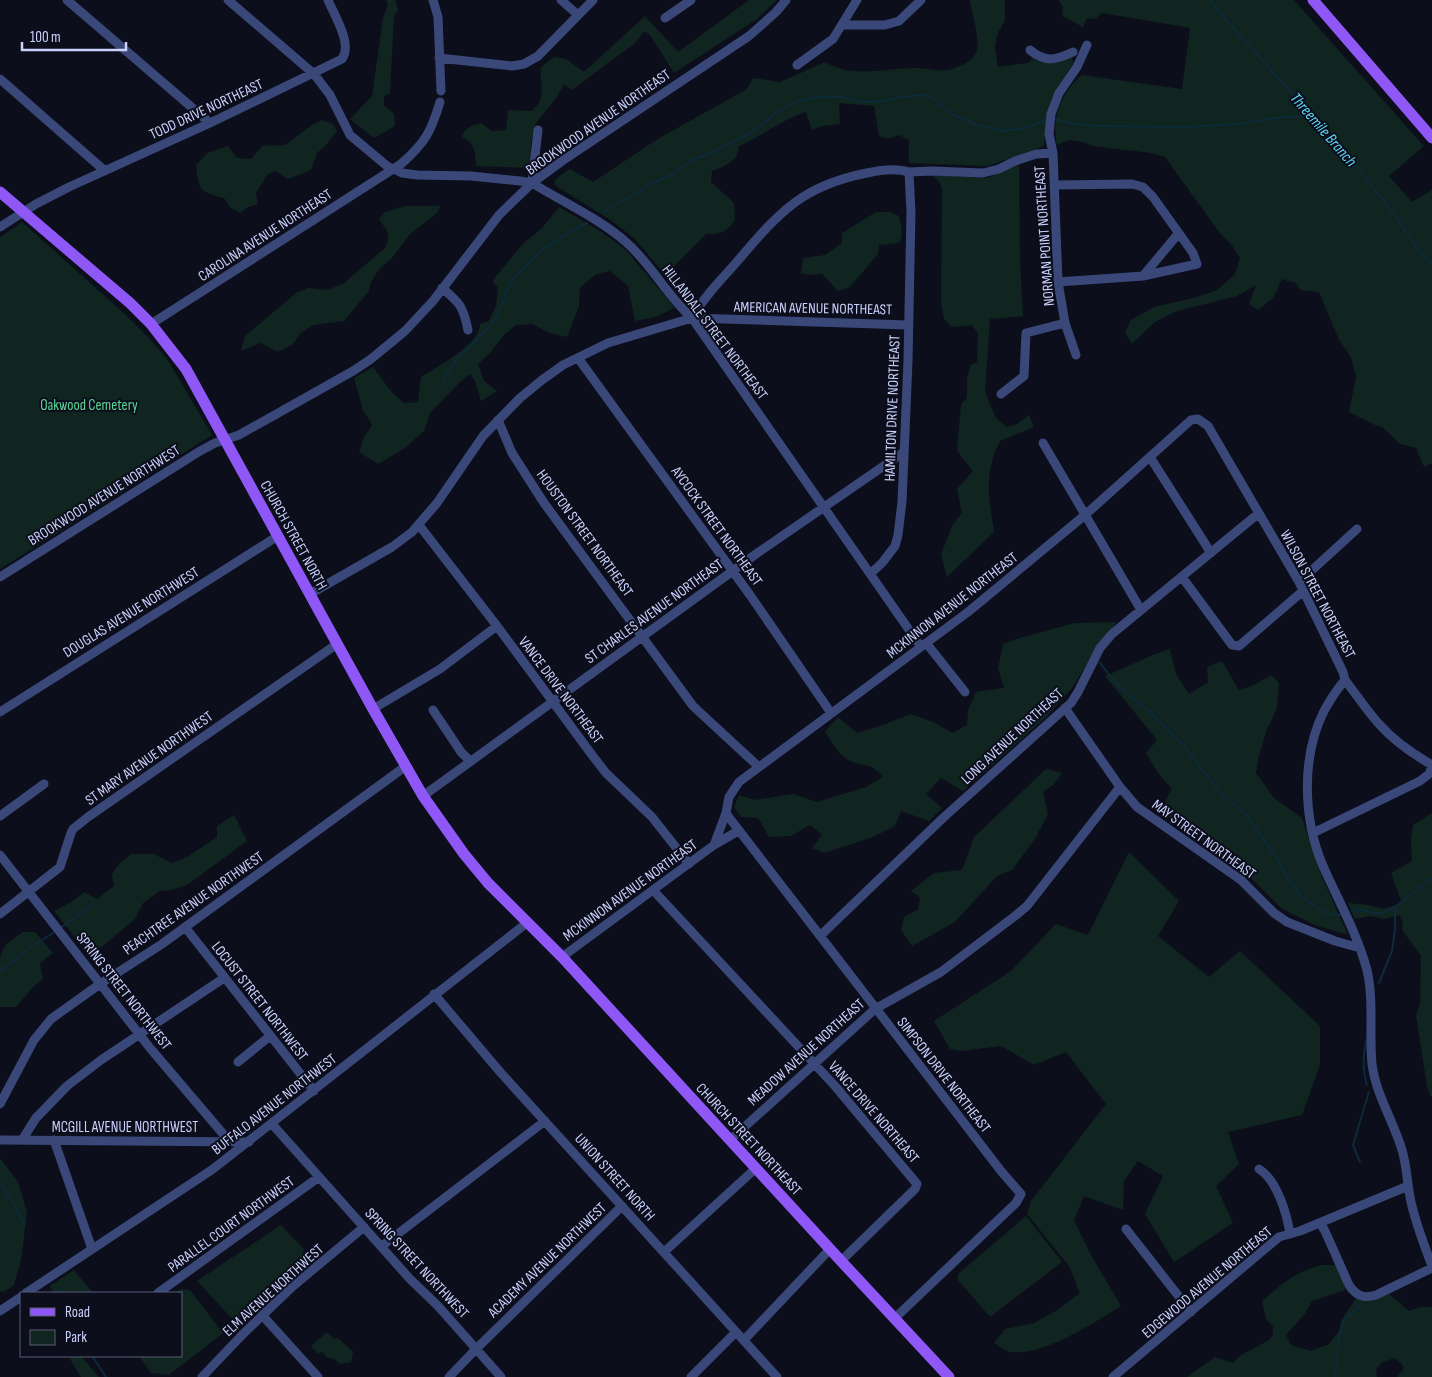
<svg xmlns="http://www.w3.org/2000/svg" width="1432" height="1377" font-family="'Sofia Sans Condensed',sans-serif">
  <rect width="100%" height="100%" fill="#0c0e1c"/>
  <path fill="#10251f" d="M386 0H395L398 9 394 17 390 93 384 96V105L394 114 395 126 374 138 350 119 372 96 383 18 388 5Z
    M749 0H777L757 19 674 73 650 35 644 31 635 43 572 90 564 84 557 97 536 123 531 142 530 168 476 166C475 152 476 144 462 137 465 127 471 126 481 123L492 131 506 130 508 110 532 111C548 95 539 86 541 67L554 57 566 59 584 72 645 16 678 52Z
    M970 0H1005V20L997 35 995 47 998 67 1027 63 1033 59C1046 66 1057 62 1071 57L1074 63C1053 90 1047 113 1044 146L988 166 909 163V140L899 135 888 139 879 136 874 106 839 103 840 124 822 126 812 130 806 112C780 120 763 136 739 146 737 163 727 165 712 171L711 182 734 203 735 220C724 234 722 234 706 234L665 275 636 240 612 221 556 186 554 181 562 174 570 169 593 182 656 140 747 89 753 78 780 82 825 62C854 79 884 68 914 68 939 68 941 76 966 63 970 60 974 58 976 53 981 40 972 14 970 0Z
    M1058 0H1294L1424 146 1389 176 1412 202 1432 190V463L1424 467 1416 448 1400 444 1382 427 1375 425 1349 412 1356 377 1351 357 1339 340 1319 292 1300 290 1296 283 1282 279 1273 298 1258 310 1249 304 1256 285 1237 296 1177 311 1155 322 1132 344 1125 332 1131 320 1154 307 1197 297 1217 290 1235 274 1240 258 1231 244 1219 232 1165 157 1151 153 1093 146 1082 142 1069 140 1057 145C1051 119 1061 92 1082 75L1182 89 1190 28 1102 13 1095 19 1087 18 1083 27 1062 16 1063 7Z
    M322 120 333 124 337 131 327 144 317 153 311 170 288 179 275 171 268 174 256 193 258 204 246 208 240 213 230 207 224 198C199 192 199 190 196 165L207 153 228 146 237 158 251 159 262 146 285 145 312 125Z
    M1019 164 1020 263 1023 316 990 319 985 392 996 418 1007 427 1017 424 1029 415 1034 427 1000 441C983 476 989 496 994 532L947 577 941 554 953 524 962 513 957 489 973 471 957 451 961 404 967 398V378L971 365 977 362 978 333 972 325 952 327 944 319 941 302 942 188 939 181 932 175 987 178Z
    M405 206H440L437 213 410 234 392 258 380 268 371 282 369 291 344 321 313 325 301 333 293 344 278 352 261 343 241 351 245 336 296 293 308 288 326 290 343 284 385 248C392 235 387 231 379 219L385 212Z
    M559 207 600 231 625 249 675 308 655 317 635 321 628 286 610 271 595 275 580 288 579 306 567 337 549 333 533 324 516 325 505 334 490 353 478 364 484 381 497 391 481 401 474 379 470 374 461 381 430 413 424 431 405 448 378 464 359 452 364 437 372 425 363 410 354 378 373 367 390 390 404 403 418 402 421 377C437 366 479 346 480 324L489 321 496 306 498 288 493 282 497 275 523 244 542 228Z
    M876 212H890L899 216C901 226 904 234 899 243L879 245 878 254 850 287 838 291 822 274 807 275 801 273 803 258 825 255 842 243V233Z
    M22 222 126 315 149 338 167 359 212 435 0 569V237Z
    M1117 622 1090 659 1072 688 1046 717 963 791 941 778 926 794 942 808 929 821 901 811 895 826 873 837 824 853 812 848 822 835 810 825 791 836 769 837 758 818 741 817 734 807 739 795 755 800 793 794 817 802 866 787 883 777C869 762 872 768 855 763 841 759 832 743 825 731L838 717 857 733 880 726 911 714 933 722 953 733 967 725 968 710 976 692 1004 688 998 668 1003 644 1023 637 1075 623Z
    M1170 649 1176 674 1189 694 1208 682 1207 667 1222 661 1239 690 1252 686 1271 675 1279 683 1277 708 1266 732 1259 756 1256 773 1274 798 1302 818 1322 877 1348 935 1315 925 1282 909 1247 874 1160 810 1172 789 1158 773 1146 753 1157 740 1105 676 1153 655Z
    M1046 769 1062 773 1054 784 1043 792 1048 814 1035 839 1012 870 997 876 955 922 912 946 901 930 904 917 918 909 920 898 911 891 934 873 962 870 974 837Z
    M1432 813V1096H1430L1427 1086 1416 1015 1420 1004 1421 956 1402 930 1403 923 1399 915 1383 919 1371 916 1355 919 1348 903 1368 905 1383 909 1402 903 1391 873 1412 861 1411 840 1413 825Z
    M234 815 247 841 187 885 172 890 160 891 143 903 135 919 99 949 81 945 54 911 73 901 84 892 97 899 114 886 112 874 120 863 132 854H154L171 863 187 857 217 837V826Z
    M1129 852 1179 901 1158 936 1209 977 1240 951 1320 1026V1065L1302 1115 1228 1132 1239 1164 1216 1186 1233 1223 1174 1262 1145 1214 1163 1176 1138 1161 1124 1181 1123 1210 1084 1196 1074 1220 1091 1255 1121 1306C1096 1322 1041 1357 1011 1352 1005 1351 999 1346 994 1343L1005 1329 1034 1323 1056 1311 1080 1293 1069 1266 1027 1214 1031 1201 1106 1104 1066 1052 1034 1065 1001 1046 961 1051 950 1049 934 1021 1011 971 1056 924 1088 935Z
    M23 932H35L53 953 40 963 43 979 33 987 16 1007H0V957L6 944Z
    M0 1158 18 1182 27 1212 21 1260 14 1285 4 1292 0 1291Z
    M1026 1216 1062 1262 990 1317 958 1280V1274Z
    M281 1225 304 1249 302 1257 235 1322 197 1281Z
    M1322 1265H1335L1343 1278 1345 1290 1312 1301 1304 1315 1286 1335 1291 1345 1311 1351 1329 1344 1339 1331 1341 1321 1356 1298 1387 1292 1409 1311 1421 1307H1432V1377H1397L1404 1368 1401 1363 1395 1358 1382 1362 1376 1369 1377 1377H1187L1215 1357 1233 1363 1241 1355 1268 1341 1273 1335V1326L1266 1319 1262 1301C1282 1284 1295 1272 1322 1265Z
    M74 1270 93 1293H53L50 1286Z
    M181 1289 190 1290 223 1333 169 1375 151 1373 139 1356H181V1293H175Z
    M327 1332 334 1339 338 1338 353 1352 351 1362 340 1364 334 1359 326 1357 322 1351 318 1354 311 1346Z
    M68 1356H81L99 1377H81Z"/>
  <g fill="none" stroke-linecap="round" stroke-linejoin="round">
    <path stroke="#0d2a3a" stroke-width="2" d="M1210 0 1219 12 1345 152 1393 213 1416 247 1432 263
      M1056 119 1073 124 1101 126 1185 127 1237 124 1282 117 1312 116
      M603 212 655 182 673 174 692 160 711 153 754 131 779 111 797 101 820 97H842L861 102 886 101 899 97 924 95 931 97 953 115 970 121V123L1002 131 1026 128 1045 120
      M443 382C452 358 476 343 492 324 501 313 503 297 510 285 529 256 557 238 587 223
      M1100 663 1113 680 1130 696 1150 712 1184 746 1219 791 1246 815 1277 858 1285 874 1303 898 1327 914 1340 915
      M1352 911C1371 907 1376 921 1394 907
      M62 927 91 906
      M0 971 31 947 53 933
      M1379 983 1392 951 1395 930V907L1432 878
      M1367 1038C1363 1054 1362 1069 1367 1085
      M1360 1162 1353 1145 1369 1092
      M0 1183 16 1207 24 1226
      M57 1290 59 1293
      M92 1356 106 1377
      M1335 1377 1339 1337 1344 1320 1361 1305"/>
    <path stroke="#394879" stroke-width="9" d="M67 0 210 123
      M228 0 314 74 330 95 350 135 387 166 402 173 417 175 471 176 520 181 532 183C561 201 602 220 627 243 652 265 667 296 692 318L921 647
      M433 0 438 17 441 91
      M561 0 578 15
      M665 18 691 0
      M842 25H885L899 21 921 0
      M1030 50C1045 63 1056 60 1073 52
      M439 58 512 66 524 64 538 56 593 0
      M797 65 833 39 857 0
      M0 79 105 171
      M532 183 538 130
      M1055 185 1132 184 1143 187 1153 197 1193 253 1197 264 1143 276 1058 282
      M0 227 36 204 69 187 210 123 342 59C353 44 334 15 328 0
      M1143 276 1178 234
      M442 288C460 303 463 306 468 330
      M692 318C703 298 720 281 735 264 778 214 800 186 867 173 880 170 897 168 909 172L932 171 983 173 999 169 1015 161 1036 154 1053 153
      M1065 323 1076 355
      M151 324 401 164C425 143 431 132 440 102
      M578 358 750 595 831 713
      M1001 394 1024 376 1026 333 1065 323 1058 282 1053 153 1049 134 1051 114 1059 93 1077 67 1087 45
      M498 420 512 453 544 503 671 676 693 706 759 767
      M1043 443 1141 610
      M1150 457 1211 553
      M419 525 497 626 592 755 606 773 652 817 689 864
      M870 574 882 563 895 546 898 535 902 502 908 361 911 212 909 172
      M0 577 200 451 215 443 239 435 353 371 371 359 405 331 433 301 499 215 532 183 562 161 749 36 776 12 786 0
      M1182 577 1232 645 1239 646 1303 591
      M1299 582 1357 529
      M310 594 392 547 412 532 437 503 483 436 520 398 542 380 563 365 608 343 692 318 908 325
      M927 644 965 692
      M1345 680C1337 689 1330 700 1324 711 1301 757 1303 819 1323 866 1338 900 1357 933 1367 970 1374 1001 1369 1033 1372 1064 1376 1095 1393 1120 1402 1150 1407 1166 1407 1184 1411 1202 1416 1224 1424 1245 1432 1266
      M1065 708 1120 787 1137 807 1241 880 1274 913 1287 922 1335 941 1360 948
      M373 709 440 669 497 626
      M433 710 461 752 470 761
      M0 712 278 536
      M423 796 756 554 904 452
      M0 816 44 784
      M1313 833 1420 781 1429 774 1432 767
      M714 845 726 813
      M0 855 150 1048 230 1142
      M653 890 835 1086 917 1184 915 1189 841 1261
      M0 914 60 867 71 833 73 829 88 817 337 644
      M185 927 314 1091
      M820 936 943 818 1071 703 1078 692 1100 648 1112 634 1259 513
      M562 957 714 845 738 831
      M434 994 501 1073 777 1377
      M238 1062 270 1036
      M0 1104 34 1040 51 1019 100 984 162 944 406 766
      M272 1124 410 1279 438 1306 501 1377
      M0 1140 249 1142
      M22 1140 36 1118 67 1086 101 1060 224 978
      M54 1140 92 1249
      M730 1140 875 1009 941 972 1015 916 1027 906 1120 787
      M1259 1169C1277 1180 1287 1214 1290 1234
      M1320 1223 1325 1231 1349 1285C1356 1296 1364 1299 1376 1295L1432 1268
      M1126 1229 1191 1312
      M382 1246 545 1121
      M664 1252 755 1169
      M26 1293 213 1169 528 922
      M158 1293 319 1177
      M0 1311 21 1297
      M262 1315 318 1377
      M895 1318 1016 1203 1021 1194 1001 1171 731 820 726 813 729 797 739 782 968 612 1085 515 1191 420 1198 419 1208 426 1299 582 1343 672 1345 680C1356 694 1366 710 1379 724 1393 740 1413 754 1432 765
      M744 1340 830 1249
      M202 1377 243 1334 292 1287 364 1227
      M449 1377 476 1349 622 1206
      M691 1377 736 1332
      M1113 1377 1279 1237 1300 1231 1408 1186"/>
    <path stroke="#8f57f6" stroke-width="11" d="M1313 0 1432 138
      M0 192 130 303 151 324 186 369 373 709 423 796 464 854 488 883 562 957 841 1261 949 1377"/>
  </g>
  <g text-anchor="middle" stroke-width="4" stroke-linejoin="round" paint-order="stroke">
    <g font-size="15" fill="#cad2fc" stroke="#0c0e1c">
      <text transform="translate(206 109) rotate(-25)" y="5">TODD DRIVE NORTHEAST</text>
      <text transform="translate(598 122) rotate(-35)" y="5">BROOKWOOD AVENUE NORTHEAST</text>
      <text transform="translate(265 235) rotate(-33)" y="5">CAROLINA AVENUE NORTHEAST</text>
      <text transform="translate(1044 236) rotate(-94)" y="5">NORMAN POINT NORTHEAST</text>
      <text transform="translate(813 308) rotate(1)" y="5">AMERICAN AVENUE NORTHEAST</text>
      <text transform="translate(715 332) rotate(53)" y="5">HILLANDALE STREET NORTHEAST</text>
      <text transform="translate(892 408) rotate(-88)" y="5">HAMILTON DRIVE NORTHEAST</text>
      <text transform="translate(104 495) rotate(-32)" y="5">BROOKWOOD AVENUE NORTHWEST</text>
      <text transform="translate(717 526) rotate(54)" y="5">AYCOCK STREET NORTHEAST</text>
      <text transform="translate(585 533) rotate(54)" y="5">HOUSTON STREET NORTHEAST</text>
      <text transform="translate(294 535) rotate(61)" y="5">CHURCH STREET NORTH</text>
      <text transform="translate(1318 594) rotate(62)" y="5">WILSON STREET NORTHEAST</text>
      <text transform="translate(952 605) rotate(-38)" y="5">MCKINNON AVENUE NORTHEAST</text>
      <text transform="translate(654 611) rotate(-36)" y="5">ST CHARLES AVENUE NORTHEAST</text>
      <text transform="translate(131 612) rotate(-32)" y="5">DOUGLAS AVENUE NORTHWEST</text>
      <text transform="translate(561 690) rotate(53)" y="5">VANCE DRIVE NORTHEAST</text>
      <text transform="translate(1012 736) rotate(-43)" y="5">LONG AVENUE NORTHEAST</text>
      <text transform="translate(149 758) rotate(-35)" y="5">ST MARY AVENUE NORTHWEST</text>
      <text transform="translate(1204 839) rotate(36)" y="5">MAY STREET NORTHEAST</text>
      <text transform="translate(630 890) rotate(-36)" y="5">MCKINNON AVENUE NORTHEAST</text>
      <text transform="translate(193 903) rotate(-35)" y="5">PEACHTREE AVENUE NORTHWEST</text>
      <text transform="translate(124 991) rotate(52)" y="5">SPRING STREET NORTHWEST</text>
      <text transform="translate(260 1001) rotate(52)" y="5">LOCUST STREET NORTHWEST</text>
      <text transform="translate(806 1052) rotate(-42)" y="5">MEADOW AVENUE NORTHEAST</text>
      <text transform="translate(944 1075) rotate(52)" y="5">SIMPSON DRIVE NORTHEAST</text>
      <text transform="translate(274 1104) rotate(-38)" y="5">BUFFALO AVENUE NORTHWEST</text>
      <text transform="translate(874 1112) rotate(49)" y="5">VANCE DRIVE NORTHEAST</text>
      <text x="125" y="1132">MCGILL AVENUE NORTHWEST</text>
      <text transform="translate(749 1139) rotate(47)" y="5">CHURCH STREET NORTHEAST</text>
      <text transform="translate(615 1177) rotate(48)" y="5">UNION STREET NORTH</text>
      <text transform="translate(231 1224) rotate(-36)" y="5">PARALLEL COURT NORTHWEST</text>
      <text transform="translate(547 1260) rotate(-44)" y="5">ACADEMY AVENUE NORTHWEST</text>
      <text transform="translate(417 1263) rotate(47)" y="5">SPRING STREET NORTHWEST</text>
      <text transform="translate(1207 1282) rotate(-40)" y="5">EDGEWOOD AVENUE NORTHEAST</text>
      <text transform="translate(273 1290) rotate(-42)" y="5">ELM AVENUE NORTHWEST</text>
    </g>
    <g font-size="15" fill="#5bd796" stroke="#0c0e1c">
      <text x="89" y="410">Oakwood Cemetery</text>
    </g>
    <g font-size="16" font-style="italic" fill="#5dd9f7" stroke="#0c0e1c">
      <text transform="translate(1324 129) rotate(49)" y="6">Threemile Branch</text>
    </g>
  </g>
  <rect x="20" y="1292" width="162" height="65" fill="#0c0e1c" stroke="#585c76"/>
  <rect x="30" y="1308" width="25" height="8" fill="#8f57f6" stroke="#585c76"/>
  <text x="65" y="1317" font-size="15" fill="#cad2fc">Road</text>
  <rect x="30" y="1330" width="25" height="15" fill="#10251f" stroke="#585c76"/>
  <text x="65" y="1342" font-size="15" fill="#cad2fc">Park</text>
  <path d="M22 42v8h104v-8" fill="none" stroke="#cad2fc" stroke-width="2.5"/>
  <text x="30" y="42" font-size="15" fill="#cad2fc" stroke="#0c0e1c" stroke-width="4" paint-order="stroke">100 m</text>
</svg>
